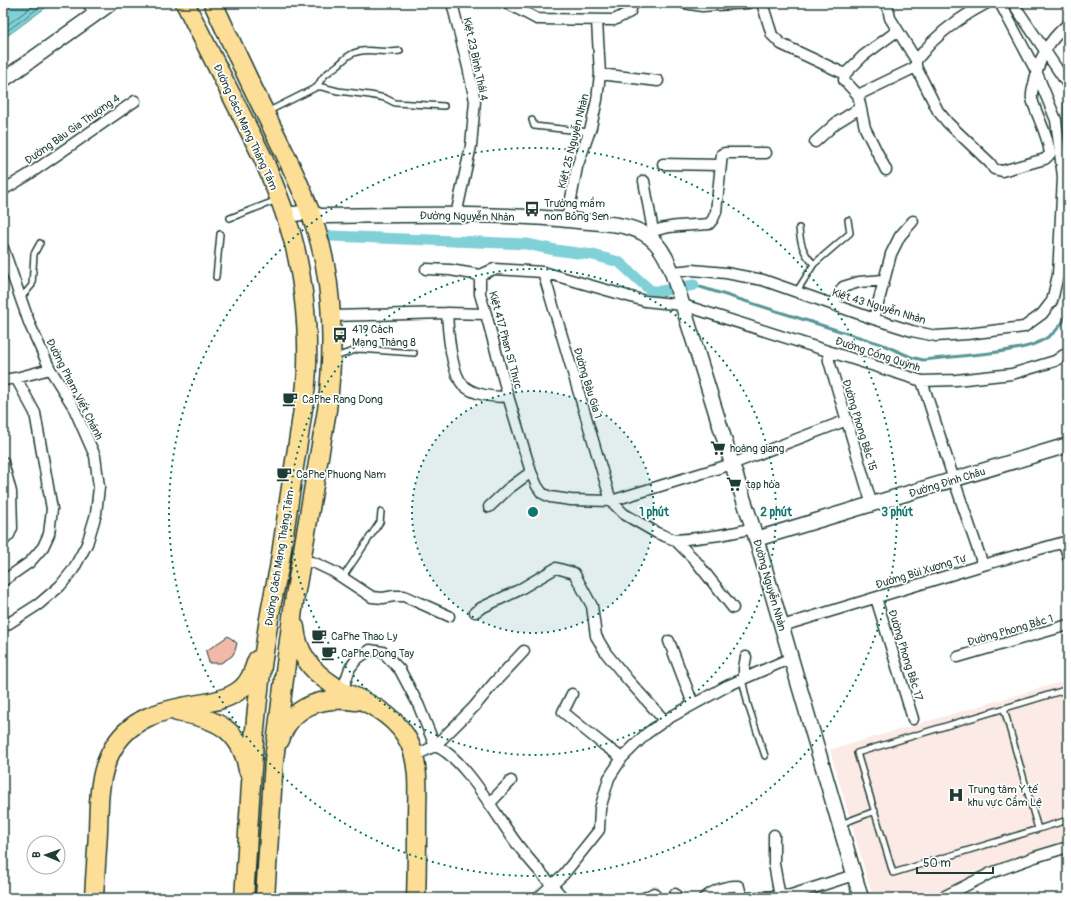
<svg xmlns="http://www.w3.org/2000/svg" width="1071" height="901" font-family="Pangolin,sans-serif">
  <rect width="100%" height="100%" fill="#fff"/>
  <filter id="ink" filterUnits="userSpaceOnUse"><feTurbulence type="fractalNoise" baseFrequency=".025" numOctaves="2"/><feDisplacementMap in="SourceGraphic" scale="8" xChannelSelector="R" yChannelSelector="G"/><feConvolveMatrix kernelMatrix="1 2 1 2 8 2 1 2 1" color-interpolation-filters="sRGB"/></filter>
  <g filter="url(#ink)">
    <path fill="#fbeae5" d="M1068 680V840L1002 865 937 898H873L830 750Z"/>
    <path fill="#7fd0d7" stroke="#599596" d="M3 3H52L3 39Z"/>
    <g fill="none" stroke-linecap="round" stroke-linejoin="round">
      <path stroke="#457875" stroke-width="1" d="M3 28 37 3
        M3 34 45 3"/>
      <path stroke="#599596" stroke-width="3" d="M1068 90C1062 106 1064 121 1068 138
        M694 285 881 344 911 357 923 360C942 358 962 356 981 354 1014 350 1055 348 1068 311"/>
      <path stroke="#7fd0d7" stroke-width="11" d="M331 236 527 244 555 250 593 255 619 262 651 291H661L694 285"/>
    </g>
    <path fill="#f2b9a9" stroke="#1f3d34" d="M228 636 237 643 235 651 232 656 221 663H209L206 651Z"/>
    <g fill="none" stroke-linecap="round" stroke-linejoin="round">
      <g stroke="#1f3d34" stroke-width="8">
        <path id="lane" d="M317 87C324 73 327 74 338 65 342 62 346 57 350 55 364 46 384 54 400 51
          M267 112 317 87H322L338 91 370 95 385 98 395 103 444 106
          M532 120 534 126 589 132
          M230 218 277 200
          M799 228C800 242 803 254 814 264
          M216 277 220 234
          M797 291 814 264 850 233 848 220
          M21 298 32 285 34 254 40 243
          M335 357 359 349 414 353
          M343 577 380 522 381 512
          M742 679 748 705 765 756
          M1068 689 857 753 893 873 1068 820
          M1004 709 1038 829
          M841 824 875 811"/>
      </g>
      <g stroke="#1f3d34" stroke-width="13">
        <path id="street" d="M88 3 95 15
          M452 3 468 67 475 101 471 146 456 215
          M507 3 537 19 614 20 630 12 633 3
          M684 3 702 6 748 3
          M762 3 772 35 781 44 845 74
          M887 3 890 18 916 60V67L938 111 948 123 990 163 994 169 1002 171 1045 159 1050 154C1048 134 1037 117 1032 99 1031 94 1033 88 1034 84 1039 58 1048 41 1068 24
          M1013 3 1068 85
          M916 60C922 54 927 47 933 41 948 26 968 13 987 3
          M600 74 658 81
          M858 95 916 67
          M815 142 836 123 860 108
          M663 164 720 165
          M886 170 865 128 858 95 844 80 845 74 863 56 897 31
          M644 181 653 231
          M3 190 28 175 135 101
          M567 220 577 167 591 127 597 100 600 74 597 21
          M646 235C665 224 688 226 709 224L713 219 716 212 722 154 725 153H766
          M3 248 30 325 50 369 73 406 95 456 99 487 96 514 87 544 73 570 60 586 39 604 3 627
          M426 269 450 270 480 275
          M543 272 611 501 624 514 657 533 675 540 695 560 733 608
          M672 272 692 270 726 273 763 280 874 319 912 331 936 336 967 334 1024 327 1042 314 1052 301 1058 275 1063 177 1056 120 1036 71 1000 3
          M480 275 494 269 543 272 645 301 683 305 922 381 956 380 1012 374 1055 361 1068 352
          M480 275V294L486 314 508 396 531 472 537 486 542 493 550 497 571 500 611 501 732 464 847 420
          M833 305 843 287 859 282 884 280
          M447 313C448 331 451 372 463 385 473 395 495 398 508 396
          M332 316 447 313 486 314
          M874 319 891 254 900 236 913 221
          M828 351 829 361 872 505
          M3 380 16 378 50 369
          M922 381 954 480 983 565
          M3 462 11 492 12 528 9 535 3 541
          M489 507 508 489 531 472
          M675 540C702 538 727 535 753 528
          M1064 543 1068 556
          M301 560 315 563 334 572 372 597 383 598 394 596H404L449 616
          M3 581 30 562 43 547 49 534 52 509 35 413 16 378
          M876 598 913 719
          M475 612 481 608 517 591 556 568 574 573 592 606 596 636 606 653 628 680 665 721
          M782 626 983 565 1068 541
          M669 641 693 704
          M958 657 1068 625
          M744 678V668L746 657
          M342 692 350 668 357 659 370 650 383 652 400 670 418 704 435 746
          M572 694 563 712 604 745 622 758
          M435 746C464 756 498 819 517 844 531 863 548 880 563 898
          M414 756 435 746 474 707 494 683 524 651
          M489 804 511 781
          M774 835V864L780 897
          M675 894 677 898
          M538 898 564 874 599 830 600 809 609 778 622 758 646 734 667 719 727 686 791 658
          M644 898 654 893
          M704 898C713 891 726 885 738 886L739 887 742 898
          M747 898 791 895 854 875
          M941 898 991 873 1035 857 1068 847"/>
      </g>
      <g stroke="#1f3d34" stroke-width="17">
        <path id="secondary" d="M3 80 111 3
          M286 215 310 212 320 216C406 215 493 212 578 221 599 223 624 223 643 233 666 245 673 275 680 297L732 464 753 528 861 898
          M756 539 1068 445"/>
      </g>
      <g stroke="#1f3d34" stroke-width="21">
        <path id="highway" d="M185 3 263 158C277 192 291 225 298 261 306 302 310 352 305 393 302 418 298 443 294 467 289 501 284 535 279 568 274 592 269 615 266 639 252 724 250 812 244 898
          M213 3C230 40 247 77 265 113 289 162 315 211 325 265 334 314 333 362 327 410L294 602 283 687 274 760 265 898
          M295 627C297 653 311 671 333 685 336 687 339 690 343 692 345 693 349 694 351 695 375 706 399 719 410 744 420 767 417 795 417 819 417 845 417 872 416 898
          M177 712C215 718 241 729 248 770
          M280 740C291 705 323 696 356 701
          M94 898C95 876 97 854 98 831 99 805 98 778 110 754 128 717 162 710 199 704 213 702 229 699 241 689 250 682 253 671 257 660"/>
      </g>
      <use href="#lane" stroke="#fff" stroke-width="5"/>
      <use href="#street" stroke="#fff" stroke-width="10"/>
      <use href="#secondary" stroke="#fff" stroke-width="14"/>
      <use href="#highway" stroke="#fdde96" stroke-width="18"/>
    </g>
  </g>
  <circle cx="533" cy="512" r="121" fill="#0f766e" fill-opacity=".12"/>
  <g fill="none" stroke="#0f766e" stroke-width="2" stroke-dasharray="2 4">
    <circle cx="533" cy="512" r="121"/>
    <circle cx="533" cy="512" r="243"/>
    <circle cx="533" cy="512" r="364"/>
  </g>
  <defs>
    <g id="bus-bare" transform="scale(1.2)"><path d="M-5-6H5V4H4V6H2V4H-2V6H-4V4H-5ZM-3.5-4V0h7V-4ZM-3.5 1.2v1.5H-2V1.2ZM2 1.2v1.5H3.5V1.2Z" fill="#1f3d34" stroke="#fff" stroke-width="2.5" paint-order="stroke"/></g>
    <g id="cafe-bare" transform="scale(1.2)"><path d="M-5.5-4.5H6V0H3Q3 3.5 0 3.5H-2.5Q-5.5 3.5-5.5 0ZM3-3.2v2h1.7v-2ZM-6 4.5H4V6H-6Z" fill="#1f3d34" stroke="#fff" stroke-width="2.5" paint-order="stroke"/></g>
    <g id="supermarket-bare" transform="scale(1.2)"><path d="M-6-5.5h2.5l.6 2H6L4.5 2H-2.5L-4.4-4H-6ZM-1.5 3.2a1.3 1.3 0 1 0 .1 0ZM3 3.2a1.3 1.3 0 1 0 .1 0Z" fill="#1f3d34" stroke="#fff" stroke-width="2.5" paint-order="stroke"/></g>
    <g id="hospital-bare" transform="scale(1.2)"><path d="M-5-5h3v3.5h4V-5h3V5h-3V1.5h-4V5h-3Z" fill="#1f3d34" stroke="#fff" stroke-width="2.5" paint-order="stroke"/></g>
  </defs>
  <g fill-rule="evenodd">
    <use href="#bus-bare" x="532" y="209"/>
    <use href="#bus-bare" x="340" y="335"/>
    <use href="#cafe-bare" x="290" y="399"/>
    <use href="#supermarket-bare" x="718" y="448"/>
    <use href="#cafe-bare" x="284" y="474"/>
    <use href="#supermarket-bare" x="734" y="484"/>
    <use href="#cafe-bare" x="319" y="636"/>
    <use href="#cafe-bare" x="329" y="653"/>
    <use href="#hospital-bare" x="956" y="795"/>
  </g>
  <g text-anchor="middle" stroke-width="3.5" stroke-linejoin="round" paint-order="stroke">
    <g font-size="11" fill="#1f3d34" stroke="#fff">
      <text transform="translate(476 59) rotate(78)" y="4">Kiệt 23 Bình Thái 4</text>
      <text transform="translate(246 127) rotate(65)" y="4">Đường Cách Mạng Tháng Tám</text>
      <text transform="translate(72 129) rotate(-35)" y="4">Đường Bàu Gia Thượng 4</text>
      <text transform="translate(573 141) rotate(-76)" y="4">Kiệt 25 Nguyễn Nhàn</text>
      <text transform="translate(467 216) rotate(1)" y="4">Đường Nguyễn Nhàn</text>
      <text transform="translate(879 306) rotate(17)" y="4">Kiệt 43 Nguyễn Nhàn</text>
      <text transform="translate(506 340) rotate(75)" y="4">Kiệt 417 Phan Sĩ Thực</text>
      <text transform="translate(878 354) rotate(18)" y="4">Đường Cống Quỳnh</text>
      <text transform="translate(588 383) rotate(73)" y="4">Đường Bàu Gia 1</text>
      <text transform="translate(75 389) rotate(63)" y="4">Đường Phạm Viết Chánh</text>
      <text transform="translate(860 425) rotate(73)" y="4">Đường Phong Bắc 15</text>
      <text transform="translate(947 482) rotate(-17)" y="4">Đường Đinh Châu</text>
      <text transform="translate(279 558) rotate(-81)" y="4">Đường Cách Mạng Tháng Tám</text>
      <text transform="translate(921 571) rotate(-17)" y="4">Đường Bùi Xương Tự</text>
      <text transform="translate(770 585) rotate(74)" y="4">Đường Nguyễn Nhàn</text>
      <text transform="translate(1010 630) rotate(-16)" y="4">Đường Phong Bắc 1</text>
      <text transform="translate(906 655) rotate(73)" y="4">Đường Phong Bắc 17</text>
    </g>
    <g font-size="11" fill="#1f3d34" stroke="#fff" text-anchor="start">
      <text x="544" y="207">Trường mầm<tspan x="544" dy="13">non Bông Sen</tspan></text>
      <text x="352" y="333">419 Cách<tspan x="352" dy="13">Mạng Tháng 8</tspan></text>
      <text x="302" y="403">CaPhe Rang Dong</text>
      <text x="730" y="452">hoàng giang</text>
      <text x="296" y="478">CaPhe Phuong Nam</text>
      <text x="746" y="488">tạp hóa</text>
      <text x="331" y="640">CaPhe Thao Ly</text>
      <text x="341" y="657">CaPhe Dong Tay</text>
      <text x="968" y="793">Trung tâm Y tế<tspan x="968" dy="13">khu vực Cẩm Lệ</tspan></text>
    </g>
  </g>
  <circle cx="533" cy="512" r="6" fill="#0f766e" stroke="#fff" stroke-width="2"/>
  <g font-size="12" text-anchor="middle" font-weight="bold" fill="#0f766e" stroke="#fff" stroke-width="3.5" stroke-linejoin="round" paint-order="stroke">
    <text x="654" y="516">1 phút</text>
    <text x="776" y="516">2 phút</text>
    <text x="897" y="516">3 phút</text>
  </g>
  <rect width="1071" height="901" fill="none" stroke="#fff" stroke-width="16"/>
  <rect x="8" y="8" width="1055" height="885" fill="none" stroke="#1f3d34" stroke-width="1.5" filter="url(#ink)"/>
  <g transform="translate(46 855) rotate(272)"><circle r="19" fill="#ffffff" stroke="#a5b1ae"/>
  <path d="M0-3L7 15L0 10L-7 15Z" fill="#1f3d34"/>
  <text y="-6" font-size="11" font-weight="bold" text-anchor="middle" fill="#1f3d34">B</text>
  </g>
  <path d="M917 867v6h76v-6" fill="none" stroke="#1f3d34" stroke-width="2"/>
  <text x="923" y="867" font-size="12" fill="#1f3d34" stroke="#ffffff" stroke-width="3" paint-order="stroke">50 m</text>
</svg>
